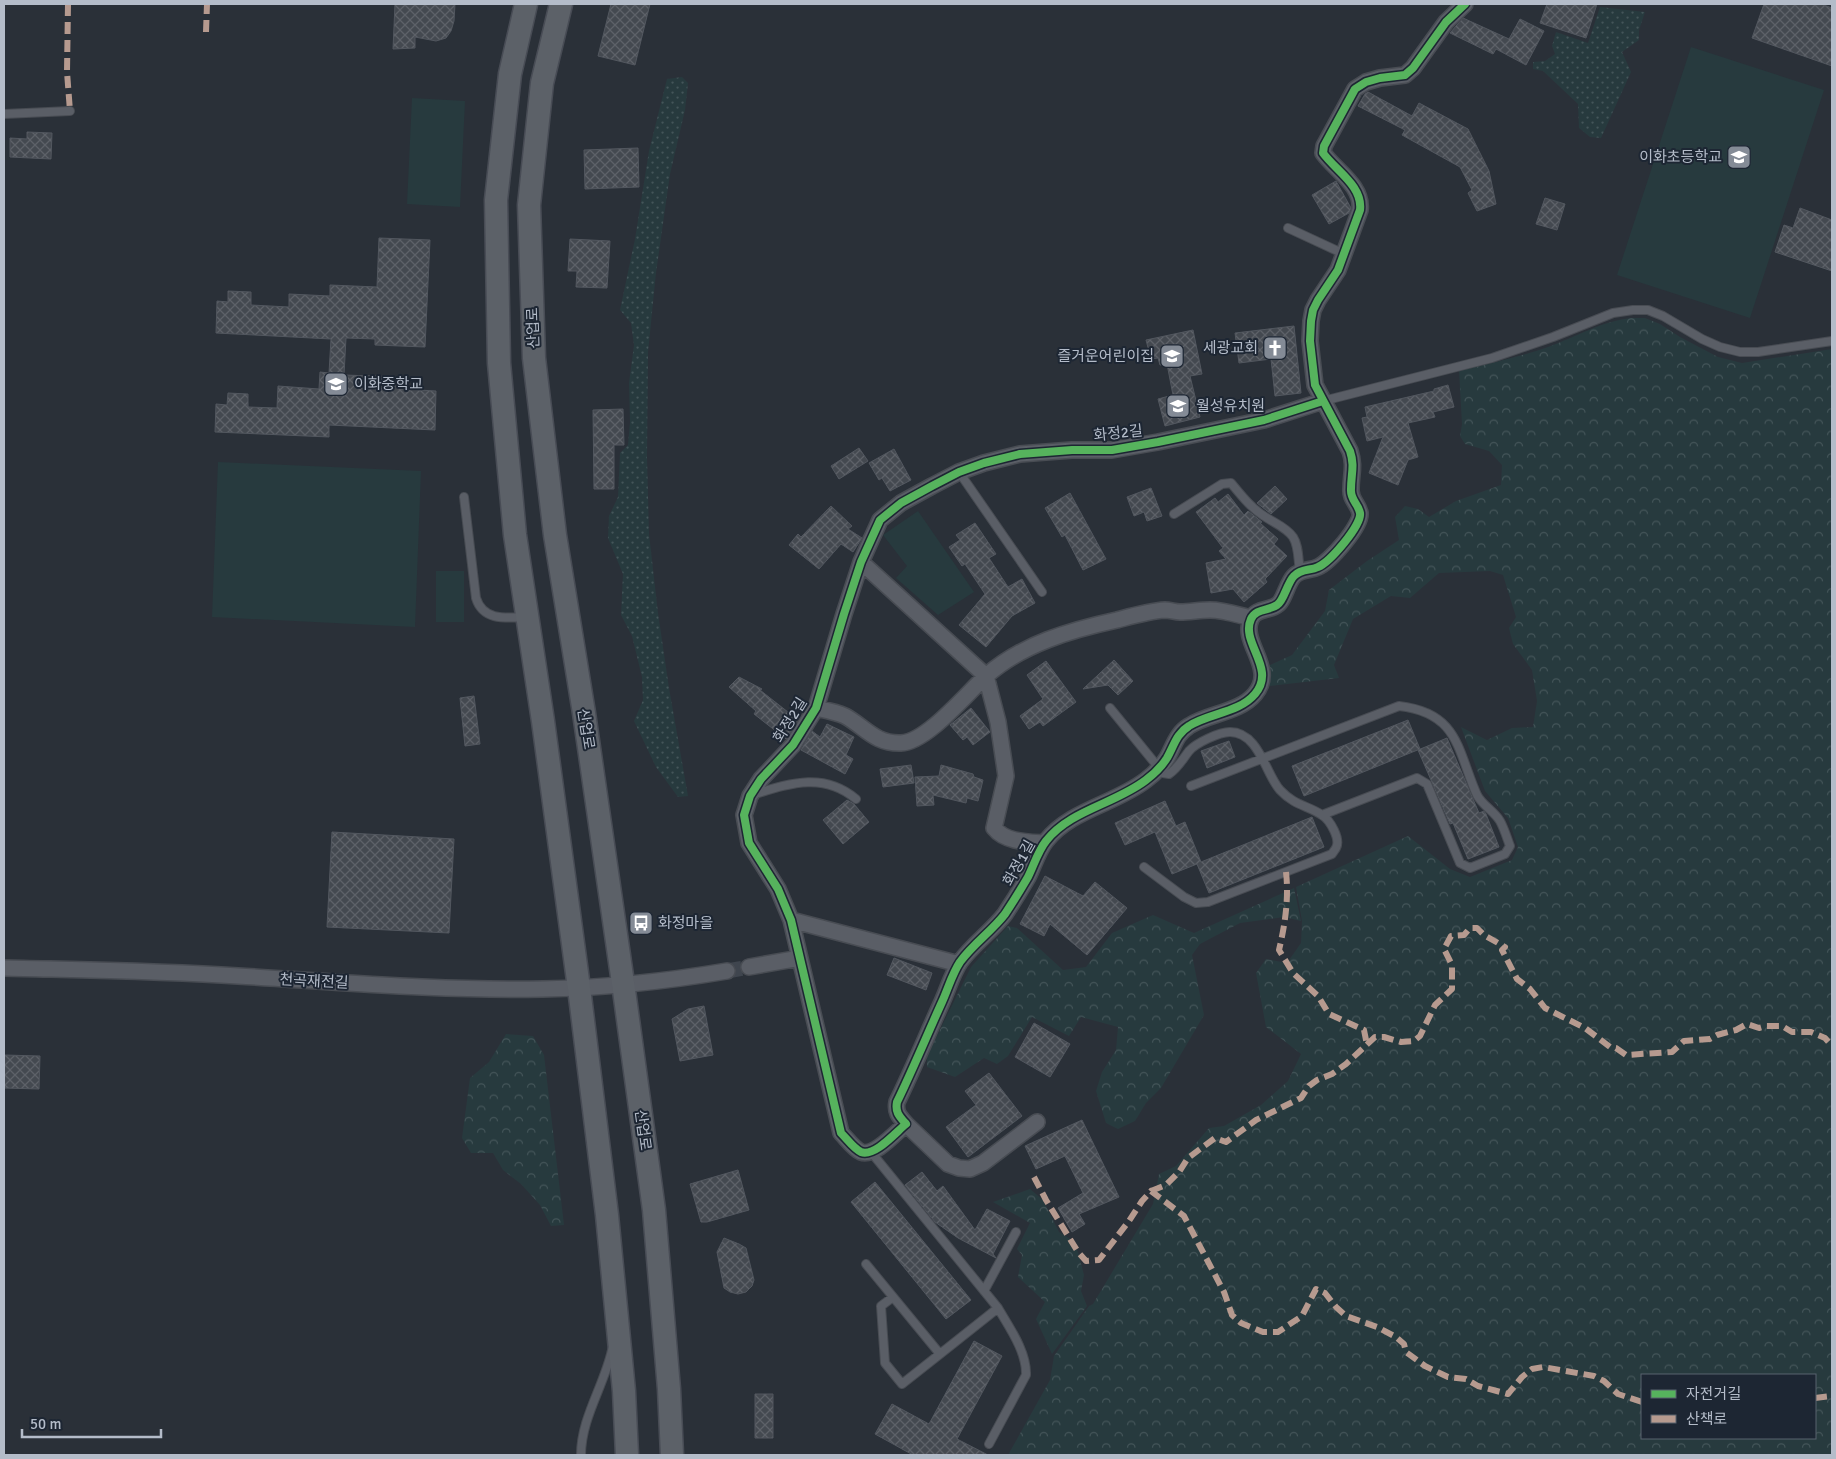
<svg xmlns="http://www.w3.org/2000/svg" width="1836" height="1459" font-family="Signika,'Noto Sans KR',sans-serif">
  <defs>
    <pattern id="grass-dots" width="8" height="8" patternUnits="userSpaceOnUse" patternTransform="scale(1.25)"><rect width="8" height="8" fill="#273a3e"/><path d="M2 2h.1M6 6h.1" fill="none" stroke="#445559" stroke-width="1.8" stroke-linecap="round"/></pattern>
    <pattern id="forest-crowns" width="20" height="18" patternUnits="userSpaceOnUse" patternTransform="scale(1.25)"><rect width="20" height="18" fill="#273a3e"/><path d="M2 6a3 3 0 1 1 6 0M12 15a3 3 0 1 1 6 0" fill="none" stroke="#445559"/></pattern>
    <pattern id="building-cross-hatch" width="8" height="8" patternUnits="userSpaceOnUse" patternTransform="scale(1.25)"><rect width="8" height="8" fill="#444950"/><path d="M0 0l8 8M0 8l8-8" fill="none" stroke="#5d6168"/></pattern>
  </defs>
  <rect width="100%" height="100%" fill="#2a3038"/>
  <path fill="url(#grass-dots)" d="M1600 7 1645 12 1639 30V40L1622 52 1631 72 1601 138 1590 137 1579 128 1578 104 1543 71 1533 69V62L1545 61 1555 54 1552 46 1556 32 1588 43Z
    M682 77 688 83 685 110 670 174 656 273 648 352 647 457 649 534 658 613 669 688 688 796 678 797 656 767 634 721 643 700 642 677 632 636 621 615 623 574 608 538 609 516 618 497 620 453 628 445 630 422 629 383 634 345 631 323 620 310 635 239 649 151 667 79Z"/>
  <path fill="url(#forest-crowns)" fill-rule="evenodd" d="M1631 318H1645L1660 324 1680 337 1718 357 1742 363 1832 349V1455H1008L1050 1380 1054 1356 1089 1306 1093 1304 1153 1204 1159 1174 1176 1166 1209 1128 1224 1126 1261 1105 1288 1081 1301 1054 1266 1027 1256 973 1266 959 1287 963 1301 943 1302 921 1296 887 1408 836 1450 869 1470 877 1512 860 1518 847 1508 818 1485 791 1461 727 1487 740 1512 728 1533 727 1537 701 1532 670 1513 644 1509 628 1516 617 1503 575 1490 571 1439 573 1410 598 1391 596 1353 619 1334 665 1339 678 1269 686 1268 666 1292 655 1325 611 1329 590 1367 561 1399 540 1395 517 1405 506 1418 509 1429 517 1456 501 1501 485 1502 465 1489 451 1465 444 1460 436 1462 424 1459 370C1489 364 1519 357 1548 347 1576 337 1602 321 1631 318ZM1642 1375H1815V1438H1642Z
    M1294 888 1301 921 1284 917 1240 923 1200 944 1192 955 1204 1015 1161 1088 1146 1103 1135 1121 1118 1129 1106 1123 1096 1091 1102 1072 1116 1050 1118 1027 1081 1017 1069 1036 1032 1017 1008 1056 997 1064 984 1058 955 1077 927 1067V1056L971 967 1008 926 1017 928 1063 970 1086 967 1112 933 1153 915 1194 933Z
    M506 1034 533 1036 544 1055 564 1225 551 1226 540 1205 521 1184 503 1170 493 1153H471L462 1138 470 1078 489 1062Z
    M1030 1189 1043 1200 1059 1232 1072 1240 1078 1252 1084 1275 1081 1291 1087 1306 1052 1354 1036 1319 1045 1302 1018 1277 1022 1255 1017 1249 1030 1223 993 1202Z"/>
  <path fill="#273a3e" d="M1691 47 1824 90 1750 318 1617 275Z
    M412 98 465 101 460 207 407 204Z
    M218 462 421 471 415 627 212 617Z
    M918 511 974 592 938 615 896 578 907 566 883 535Z
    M436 571H464V622H436Z"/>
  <path fill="url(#building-cross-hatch)" stroke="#52575f" d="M395 4H455L454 21 451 31 446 38 436 41 415 37V48L393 49Z
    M611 4H650L635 65 598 56Z
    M1547 4H1597L1586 38 1540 23Z
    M1764 4H1821L1832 8V66L1752 38Z
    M1463 18 1509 39 1520 19 1544 31 1526 65 1496 49 1493 54 1450 33Z
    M1368 92 1412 116 1419 103 1468 129 1489 171 1496 204 1477 211 1468 193 1472 190 1460 167 1402 135 1405 130 1358 106 1365 94Z
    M27 132 52 133 51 159 10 157V138L27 139Z
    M638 148 639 187 585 189 584 150Z
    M1336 181 1351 208 1349 213 1329 224 1312 195Z
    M1545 198 1565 204 1557 230 1536 224Z
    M1800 208 1832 220V271L1775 252 1784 225 1793 228Z
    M379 238 430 240 425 347 375 345V339L346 338 344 375 401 377 400 389 436 391 435 430 329 425V437L215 432 216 404 227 405 228 393 248 394V407L277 408 278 386 319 389 320 372 329 373 331 339 216 333 217 301 228 302V291L251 292V305L289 307V294L330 296V285L377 287Z
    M570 239 610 241 607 288 576 287 577 271H568Z
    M1294 326 1301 393 1275 396 1271 359 1239 363 1235 333Z
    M1193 330 1202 374 1190 376 1200 417 1165 426 1158 399 1173 395 1167 364 1160 365 1158 358 1151 359 1146 340Z
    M1448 385 1454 407 1433 412 1435 417 1408 423 1418 457 1408 460 1398 485 1369 473 1383 437 1367 441 1362 418 1367 417 1365 407 1434 391V389Z
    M623 409 624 445H614V489H594L593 410Z
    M859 448 868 461 839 479 831 466Z
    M894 449 911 480 890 491 882 478 879 480 869 463Z
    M1275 486 1287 499 1271 514 1257 503Z
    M1151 488 1162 516 1147 521 1144 512 1134 516 1127 497Z
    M1070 493 1106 559 1083 570 1065 535 1062 537 1045 508Z
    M1228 494 1244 515 1248 511 1262 522 1260 523 1278 539 1274 544 1287 556 1265 579 1267 582 1244 602 1233 589 1211 593 1206 563 1226 559 1219 551 1223 548 1196 512 1215 498 1218 502Z
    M831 506 852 526 848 529 862 538 853 552 841 544 819 569 789 545 798 534 801 537Z
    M975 523 996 554 989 558 1008 587 1022 579 1035 603 1012 616 986 647 959 625 985 594 965 564 962 566 949 547 960 540 956 535Z
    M1114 660 1133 681 1118 695 1108 685 1083 689Z
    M1046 661 1076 702 1043 726 1040 722 1029 729 1020 716 1043 699 1027 675Z
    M739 677 762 689 760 690 798 720 786 739 754 714 756 711 729 687Z
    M474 696 480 744 465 746 460 698Z
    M971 708 990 732 973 745 967 737 963 740 950 725Z
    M1408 720 1420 749 1304 796 1292 766Z
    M827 724 854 737 846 755 853 759 845 774 801 750 812 731 820 737Z
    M1447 738 1479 813 1484 811 1486 814 1499 847 1468 859 1453 823 1450 824 1418 750Z
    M1229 741 1235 757 1207 768 1201 751Z
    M911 765 914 783 883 787 880 769Z
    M941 765 973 774 974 777 983 780 978 801 967 798 966 803 933 795 934 805 917 806 915 777 939 776Z
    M847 800 854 804 869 822 843 844 823 820Z
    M1165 801 1176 826 1185 822 1201 862 1312 817 1324 847 1209 893 1197 864 1172 874 1155 832 1125 845 1115 823Z
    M332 832 454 839 449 933 327 927Z
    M1045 876 1083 896 1095 882 1127 908 1087 955 1050 924 1044 936 1020 924Z
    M894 958 932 973 926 990 887 975Z
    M704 1006 713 1055 680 1061 672 1019 688 1009Z
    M1034 1023 1070 1044 1050 1077 1015 1057Z
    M4 1055 40 1056 39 1089 4 1088Z
    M989 1073 1022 1116 968 1157 946 1127 976 1105 965 1091Z
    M1082 1120 1119 1197 1079 1214 1085 1224 1072 1232 1058 1208 1083 1193 1065 1156 1036 1169 1025 1146Z
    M738 1170 749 1210 707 1222H701L690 1184Z
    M922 1172 937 1191 943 1186 975 1230 987 1209 1010 1221 993 1254 996 1258 958 1238 935 1222 905 1185Z
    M875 1182 971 1300 946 1319 851 1202Z
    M724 1238 739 1244 746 1248 754 1280 752 1286 746 1292 738 1294 730 1292 724 1288 717 1252Z
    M974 1341 1002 1356 957 1439 988 1455H913L875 1434 892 1404 929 1424Z
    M755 1394H773V1438H755Z"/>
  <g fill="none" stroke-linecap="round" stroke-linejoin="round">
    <path stroke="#3f454e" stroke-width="15" stroke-dasharray="15 8" stroke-linecap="butt" d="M727 971 749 967"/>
    <g stroke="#484c53" stroke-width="10">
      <path id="lane" d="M4 114 70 111
        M1288 228 1344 254
        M1323 401 1492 358 1553 337 1613 313 1633 310H1648L1663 316 1702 339 1720 347 1740 352H1758L1832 341
        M959 472 1042 592
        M464 497 476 598C483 621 506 618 525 617
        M1174 514 1222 484 1231 483C1241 495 1251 508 1264 516 1274 523 1286 527 1293 537 1299 546 1298 560 1300 571
        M1110 708 1163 773 1169 774C1178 768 1182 760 1189 751 1196 743 1219 732 1230 732 1259 732 1266 775 1280 790 1295 806 1307 805 1322 815 1330 820 1341 839 1336 848 1335 850 1333 852 1332 854L1208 902 1196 903 1184 897 1144 867
        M1191 786 1399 706C1459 713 1457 750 1477 795 1482 805 1494 811 1500 821 1504 828 1507 838 1510 846L1505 854 1470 868 1460 863 1427 784 1417 778 1322 815
        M752 795C788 784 823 771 856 799
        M871 1152 998 1308C1009 1327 1027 1352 1026 1375L989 1444
        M866 1264 940 1354 998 1308
        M984 1291 1016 1232
        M893 1297 881 1306 885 1363 902 1384 940 1354
        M581 1455C581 1418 604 1386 612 1350"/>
    </g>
    <g stroke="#484c53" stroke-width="18">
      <path id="street" d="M1323 401 1264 420 1158 442 1112 450H1072L1020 454 984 463 959 472 932 486 901 503 880 520 861 562 844 614 816 708 793 745 761 779 750 796 744 815 749 843 778 889 791 920 841 1133C847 1139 854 1149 861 1152 875 1157 896 1132 906 1124 899 1116 895 1112 897 1102 913 1069 927 1035 942 1002 948 989 952 974 960 962 973 944 992 931 1005 914 1013 902 1021 889 1028 877 1034 865 1038 851 1046 841 1070 810 1115 804 1146 780 1154 774 1162 766 1167 758 1174 746 1176 734 1189 726 1209 713 1239 713 1255 694 1277 668 1240 643 1251 619 1256 608 1269 611 1277 605 1284 601 1287 583 1294 576 1302 568 1310 571 1318 567 1330 562 1362 525 1360 513 1358 503 1350 500 1351 489 1351 474 1355 466 1350 451L1315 385 1310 341 1311 321 1313 310 1318 300 1338 270 1360 210C1363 186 1336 171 1323 153L1324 146 1355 89 1366 82 1380 78 1405 75 1413 68 1446 22 1465 4
        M861 562 986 676 998 722 1006 776 994 828C1005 842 1027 842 1044 843
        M816 708C825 710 836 712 845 716 865 727 875 744 901 743 927 742 967 693 986 676 1022 644 1071 630 1117 620 1132 616 1149 611 1165 610 1170 610 1175 612 1180 612 1190 612 1200 610 1210 610 1224 610 1238 615 1251 618
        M791 920 959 964
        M749 967 800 958
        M4 968C82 970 160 971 238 976 339 982 441 991 543 989 602 988 668 981 727 971
        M906 1124 948 1164 959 1168 970 1169 983 1163 1037 1122"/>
    </g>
    <g stroke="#484c55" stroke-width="25">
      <path id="primary" d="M526 4 510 74 496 200 499 363 515 535 543 721 579 988 607 1215 624 1391 627 1455
        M561 4 542 83 529 205 534 358 555 535 584 713 623 983 654 1210 669 1389 672 1455"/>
    </g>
    <use href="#lane" stroke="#5a5e66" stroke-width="8"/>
    <use href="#street" stroke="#5a5e66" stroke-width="15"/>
    <use href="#primary" stroke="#5c6168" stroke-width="22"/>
    <path stroke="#b69a8f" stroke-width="6" stroke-dasharray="12 6" stroke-linecap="butt" d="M68 4 67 72 70 111
      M206 32 207 4
      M1286 872C1289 898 1285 925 1279 950L1293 973 1318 996 1329 1014 1364 1030 1367 1045
      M1034 1177 1046 1200 1078 1252 1086 1261 1099 1260 1129 1221 1142 1201 1151 1191 1184 1216 1224 1292 1232 1315 1241 1323 1263 1332H1278L1302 1316 1316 1289 1325 1293 1336 1307 1346 1316 1377 1327 1396 1337 1404 1344 1406 1352 1425 1366 1448 1377 1466 1379 1478 1386 1508 1394 1522 1377 1532 1369 1543 1367 1594 1376 1604 1381 1618 1394 1642 1402
      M1151 1191 1166 1185 1179 1172 1188 1158 1215 1138 1226 1142 1256 1120 1301 1098 1309 1086 1317 1080 1332 1074 1346 1064 1375 1037H1384L1401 1042 1414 1041 1420 1036 1435 1005 1452 989V965L1444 949 1451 936 1464 935 1470 928H1477L1484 935 1505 947 1502 950 1517 979 1530 989 1545 1008 1585 1028 1610 1047 1616 1048 1626 1055 1672 1052 1684 1041 1710 1039 1717 1035 1736 1030 1747 1024 1759 1028 1766 1026H1782L1792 1032H1811L1825 1038 1832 1046
      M1815 1398 1832 1396"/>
    <g stroke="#1d2633" stroke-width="11">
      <path id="cycleway" d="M1323 401 1264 420 1158 442 1112 450H1072L1020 454 984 463 959 472 932 486 901 503 880 520 861 562 844 614 816 708 793 745 761 779 750 796 744 815 749 843 778 889 791 920 841 1133C847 1139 854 1149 861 1152 875 1157 896 1132 906 1124 899 1116 895 1112 897 1102 913 1069 927 1035 942 1002 948 989 952 974 960 962 973 944 992 931 1005 914 1013 902 1021 889 1028 877 1034 865 1038 851 1046 841 1070 810 1115 804 1146 780 1154 774 1162 766 1167 758 1174 746 1176 734 1189 726 1209 713 1239 713 1255 694 1277 668 1240 643 1251 619 1256 608 1269 611 1277 605 1284 601 1287 583 1294 576 1302 568 1310 571 1318 567 1330 562 1362 525 1360 513 1358 503 1350 500 1351 489 1351 474 1355 466 1350 451L1315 385 1310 341 1311 321 1313 310 1318 300 1338 270 1360 210C1363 186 1336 171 1323 153L1324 146 1355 89 1366 82 1380 78 1405 75 1413 68 1446 22 1465 4"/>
    </g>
    <use href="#cycleway" stroke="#56b35d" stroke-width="8"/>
  </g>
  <defs>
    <g id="school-square" transform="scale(1.25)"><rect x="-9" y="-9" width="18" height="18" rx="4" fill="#848b96" stroke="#1d2633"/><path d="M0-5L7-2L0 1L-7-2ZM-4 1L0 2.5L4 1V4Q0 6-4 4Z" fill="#fff"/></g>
    <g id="church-square" transform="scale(1.25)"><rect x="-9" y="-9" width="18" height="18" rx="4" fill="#848b96" stroke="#1d2633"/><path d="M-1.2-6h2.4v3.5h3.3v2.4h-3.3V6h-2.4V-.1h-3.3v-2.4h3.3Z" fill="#fff"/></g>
    <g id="bus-square" transform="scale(1.25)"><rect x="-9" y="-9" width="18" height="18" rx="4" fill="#848b96" stroke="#1d2633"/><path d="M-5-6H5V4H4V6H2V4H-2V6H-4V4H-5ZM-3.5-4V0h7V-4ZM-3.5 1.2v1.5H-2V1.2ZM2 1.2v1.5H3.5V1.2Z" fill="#fff"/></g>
  </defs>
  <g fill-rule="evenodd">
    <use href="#school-square" x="1739" y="157"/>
    <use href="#church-square" x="1275" y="348"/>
    <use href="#school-square" x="1172" y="356"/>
    <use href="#school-square" x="336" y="384"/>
    <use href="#school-square" x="1178" y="406"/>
    <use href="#bus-square" x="641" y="923"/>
  </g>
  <g text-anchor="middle" stroke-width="4" stroke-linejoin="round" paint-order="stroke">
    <g font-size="15" fill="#b4bcc9" stroke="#1d2633" text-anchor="end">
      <text x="1722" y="162">이화초등학교</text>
      <text x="1258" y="353">세광교회</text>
      <text x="1154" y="361">즐거운어린이집</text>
      <text x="354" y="389" text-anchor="start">이화중학교</text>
      <text x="1196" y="411" text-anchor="start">월성유치원</text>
      <text x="658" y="928" text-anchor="start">화정마을</text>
    </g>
    <g font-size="15" fill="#b4bcc9" stroke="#1d2633">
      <text transform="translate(533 328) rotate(-92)" y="5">산업로</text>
      <text transform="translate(1118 433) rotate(-6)" y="5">화정2길</text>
      <text transform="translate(790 720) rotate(-58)" y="5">화정2길</text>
      <text transform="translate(586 729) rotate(81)" y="5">산업로</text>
      <text transform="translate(1019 863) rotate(-61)" y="5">화정1길</text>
      <text transform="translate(314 981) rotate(3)" y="5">천곡재전길</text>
      <text transform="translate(643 1130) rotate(82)" y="5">산업로</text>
    </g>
  </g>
  <rect width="1836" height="1459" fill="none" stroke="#b4bcc9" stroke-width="10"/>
  <rect x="1641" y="1374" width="175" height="65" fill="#1d2633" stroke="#59626f"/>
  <rect x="1651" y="1390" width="25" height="8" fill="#56b35d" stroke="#59626f"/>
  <text x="1686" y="1399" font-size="15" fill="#b4bcc9">자전거길</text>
  <rect x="1651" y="1415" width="25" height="8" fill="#b69a8f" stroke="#59626f"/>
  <text x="1686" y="1424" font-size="15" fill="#b4bcc9">산책로</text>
  <path d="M22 1429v8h139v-8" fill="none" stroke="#b4bcc9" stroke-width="2.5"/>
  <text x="30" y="1429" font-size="15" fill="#b4bcc9" stroke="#1d2633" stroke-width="4" paint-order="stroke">50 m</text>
</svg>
